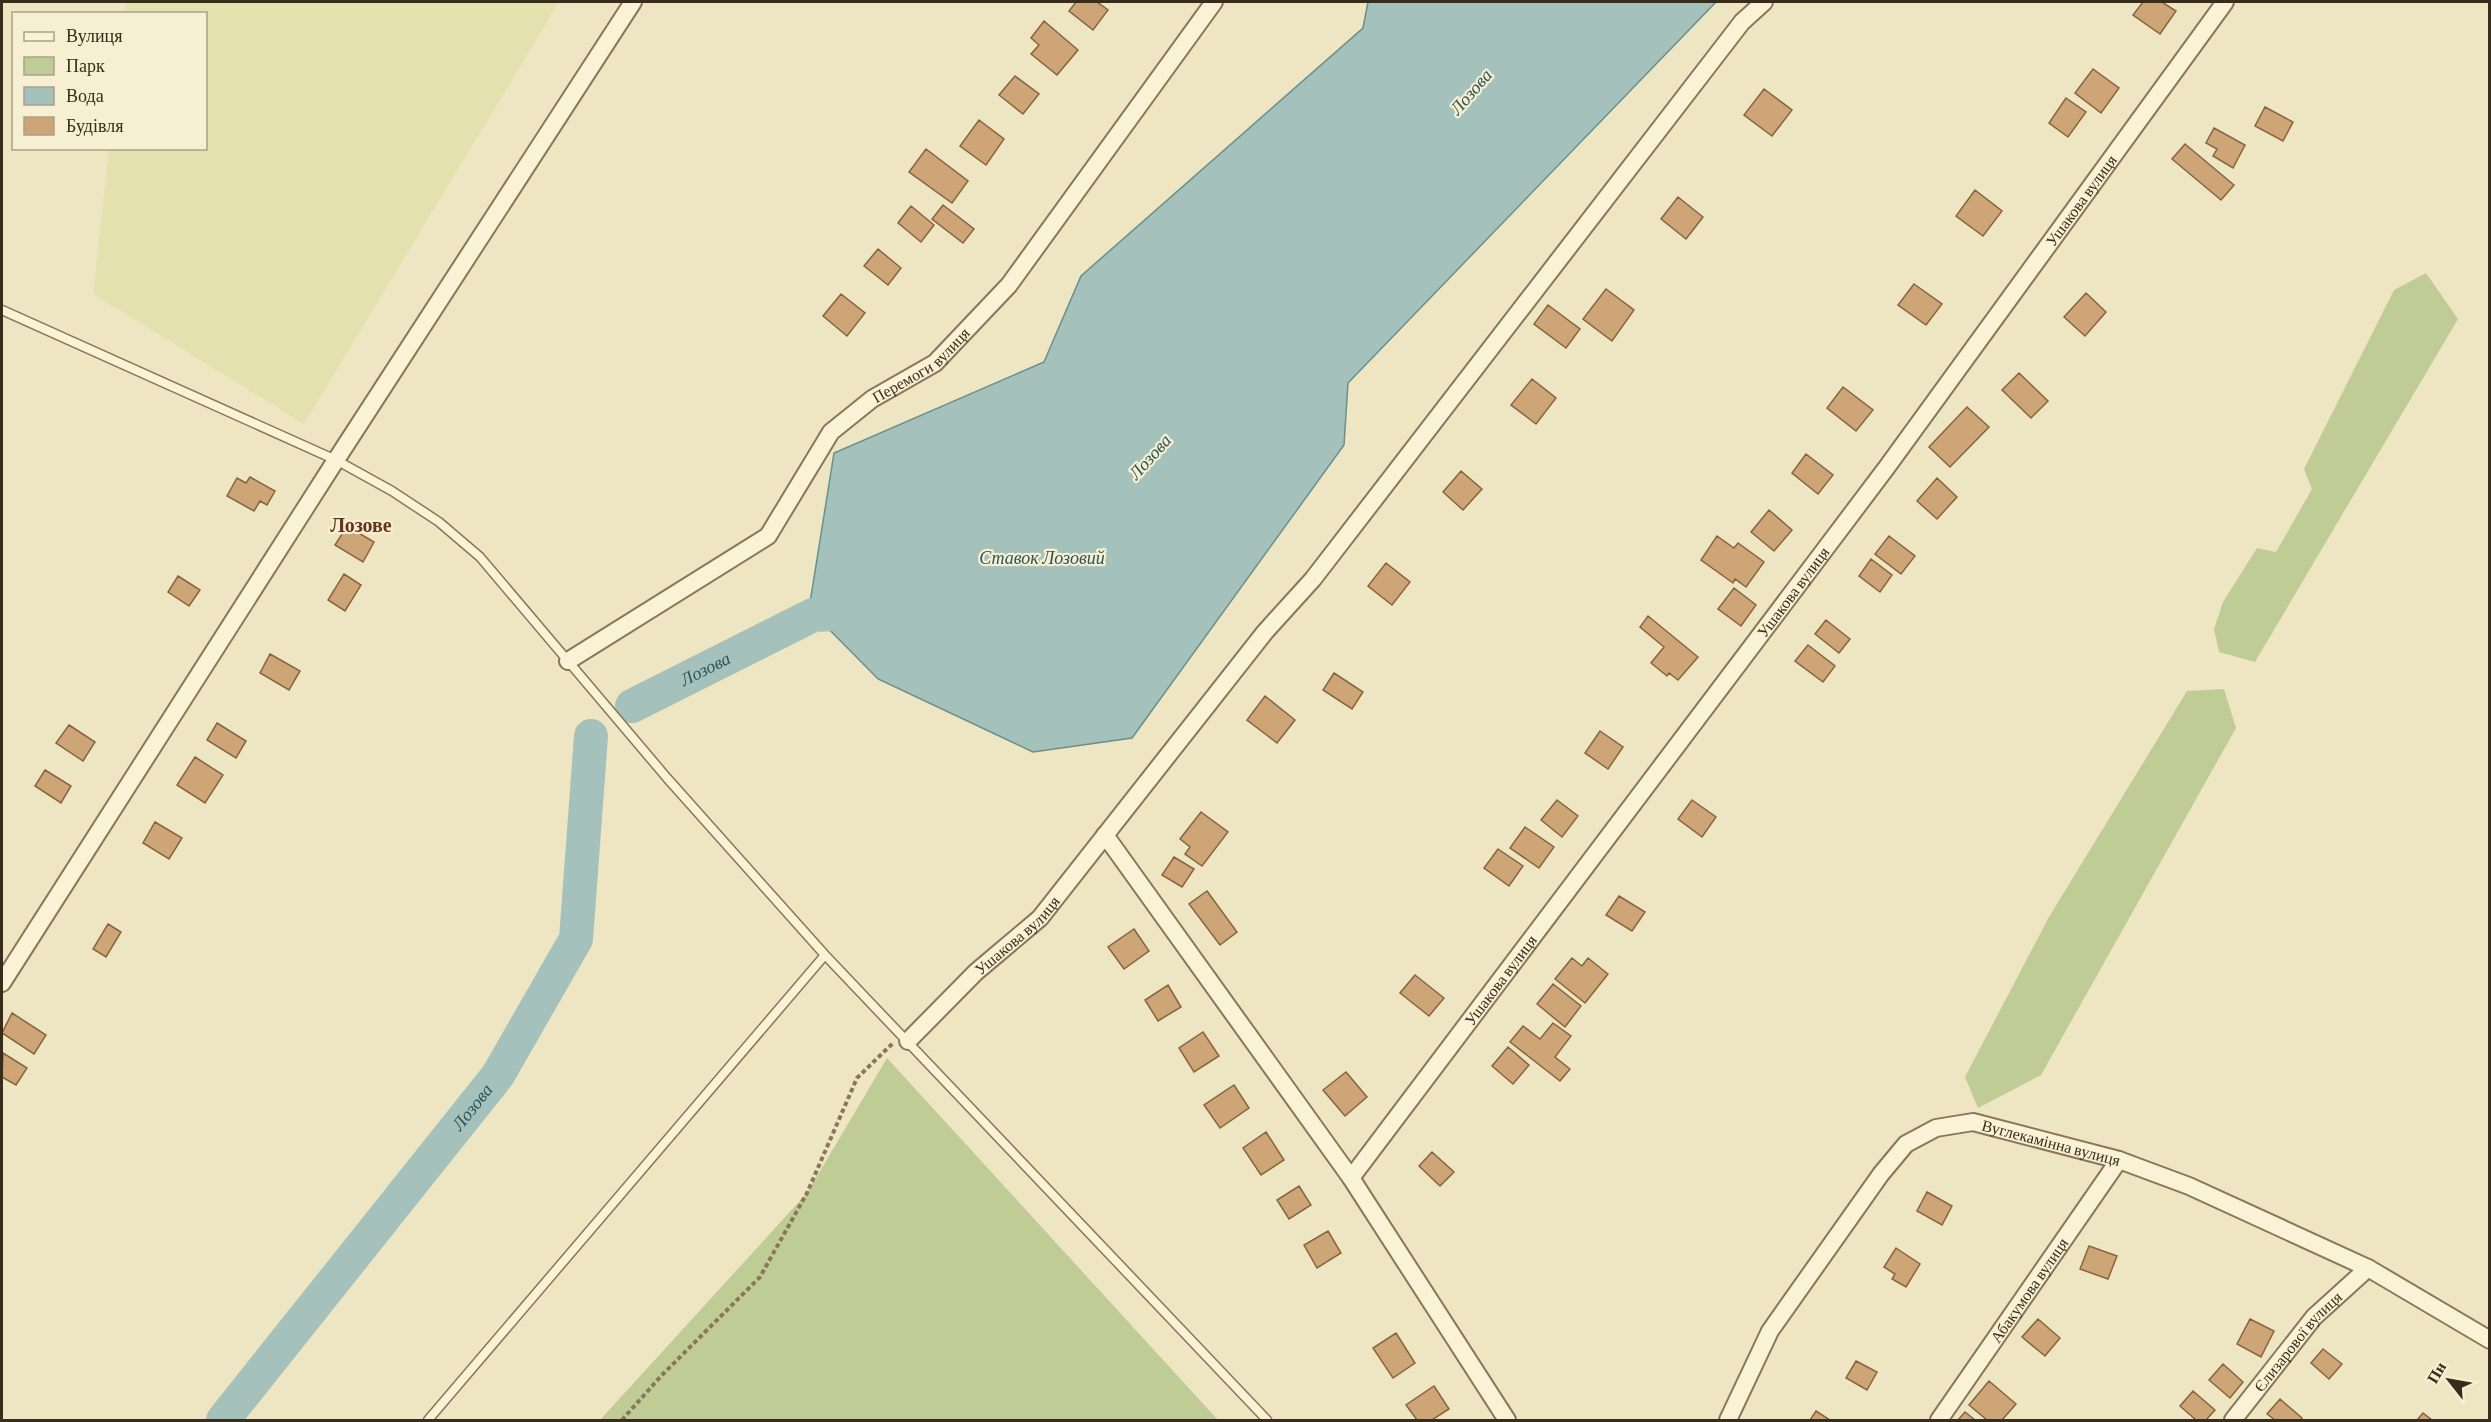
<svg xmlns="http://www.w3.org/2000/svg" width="2491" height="1422" font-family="'Crimson Pro',serif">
  <rect width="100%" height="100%" fill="#eee6c2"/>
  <path fill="#e4e1af" d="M126 2H559L304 424 93 294 109 149 206 148V14L124 13Z"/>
  <path fill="#c0cc96" d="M2426 273 2458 319 2255 662 2219 652 2214 629 2223 602 2257 548 2276 552 2312 489 2304 469 2394 290Z
    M2224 689 2236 728 2041 1075 1978 1108 1965 1077 2049 917 2187 691Z
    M887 1058 1218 1420H600L807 1193Z"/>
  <path fill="#a4c1bc" stroke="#6b8f8a" stroke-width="1.5" d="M1368 2H1716L1348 383 1344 445 1132 738 1033 752 878 679 809 609 834 453 1044 362 1081 276 1363 28Z"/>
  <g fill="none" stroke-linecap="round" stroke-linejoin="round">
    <g stroke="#a4c1bc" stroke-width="34">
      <path id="s1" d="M632 706 813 615 860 613"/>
      <path id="s2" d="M223 1420 498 1075 576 939 591 736"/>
    </g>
  </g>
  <path fill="#cda577" stroke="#87643e" stroke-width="1.5" d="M1076 2H1097L1108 10 1093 30 1069 11Z
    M2143 2H2162L2176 11 2160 34 2133 15Z
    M1044 21 1078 50 1057 75 1031 54 1039 45 1031 38Z
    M2093 69 2119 88 2101 113 2075 93Z
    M1015 76 1039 94 1023 114 999 95Z
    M1764 89 1792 110 1772 136 1744 115Z
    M2066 98 2086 112 2068 137 2049 123Z
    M2265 107 2293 122 2283 141 2255 126Z
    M979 120 1004 139 986 165 960 146Z
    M2214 128 2245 145 2233 168 2213 156 2217 149 2206 143Z
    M2185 144 2234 185 2221 200 2172 159Z
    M926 149 968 181 952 203 909 172Z
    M1975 190 2002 211 1983 236 1956 216Z
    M1678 197 1703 217 1686 239 1661 219Z
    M943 205 974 229 963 243 932 219Z
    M911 206 934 225 921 242 898 223Z
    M878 249 901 268 888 285 864 266Z
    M1914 284 1942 304 1926 325 1898 305Z
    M1606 289 1634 310 1612 341 1583 319Z
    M2086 293 2106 312 2085 336 2064 317Z
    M841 294 865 313 847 336 823 316Z
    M1548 305 1580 329 1566 348 1534 324Z
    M2019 373 2048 401 2031 418 2002 390Z
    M1532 379 1556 398 1536 424 1511 405Z
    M1843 387 1873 410 1856 431 1827 408Z
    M1967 407 1989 427 1950 467 1929 447Z
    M1806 454 1833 475 1818 494 1792 473Z
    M1461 471 1482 489 1463 510 1443 492Z
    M250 477 275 491 267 505 260 501 254 511 227 496 237 478 246 483Z
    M1937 478 1957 497 1937 519 1917 501Z
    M1769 510 1792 530 1774 551 1751 532Z
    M347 526 374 542 363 562 335 545Z
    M1717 536 1734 548 1738 543 1764 562 1746 587 1735 579 1733 583 1701 560Z
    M1889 536 1915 556 1901 574 1875 554Z
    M1871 559 1892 575 1880 592 1859 576Z
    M1386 563 1410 582 1392 605 1368 586Z
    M344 574 361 585 345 611 328 600Z
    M178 576 200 590 189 606 168 592Z
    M1734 588 1756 605 1741 626 1718 609Z
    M1648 616 1698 657 1678 680 1669 673 1667 676 1651 663 1664 647 1640 627Z
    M1826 620 1850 639 1839 653 1815 634Z
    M1808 645 1835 666 1823 682 1795 661Z
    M270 654 300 671 289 690 260 673Z
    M1334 673 1363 692 1352 709 1323 690Z
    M1265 696 1295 720 1277 743 1247 720Z
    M217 723 246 741 236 758 207 740Z
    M69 725 95 742 83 761 56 743Z
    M1600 731 1623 747 1608 769 1585 753Z
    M195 757 223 775 205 803 177 785Z
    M45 770 71 786 61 803 35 786Z
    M1557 800 1578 816 1562 837 1541 820Z
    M1692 800 1716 817 1702 837 1678 819Z
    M1201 812 1228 832 1202 866 1185 854 1190 847 1180 839Z
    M155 822 182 838 169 859 143 843Z
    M1525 827 1554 847 1539 868 1510 848Z
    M1498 849 1523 866 1509 886 1484 868Z
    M1174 857 1194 869 1182 887 1162 875Z
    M1207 891 1237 932 1220 945 1189 904Z
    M1619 896 1645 912 1632 931 1606 915Z
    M108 924 121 932 106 957 93 949Z
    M1134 929 1149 951 1124 969 1108 947Z
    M1572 958 1582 966 1588 958 1608 974 1585 1003 1555 979Z
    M1415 975 1444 998 1429 1016 1400 993Z
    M1553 984 1581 1006 1565 1027 1537 1004Z
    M1168 985 1181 1007 1158 1021 1145 1000Z
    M12 1013 46 1035 34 1054 2 1033Z
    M1553 1023 1571 1036 1555 1057 1570 1069 1560 1081 1510 1042 1523 1026 1540 1039Z
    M1203 1032 1219 1056 1194 1072 1179 1048Z
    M1508 1047 1529 1065 1513 1084 1492 1066Z
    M3 1053 27 1068 16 1085 2 1077Z
    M1346 1072 1367 1097 1345 1116 1323 1090Z
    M1234 1085 1249 1108 1220 1128 1204 1105Z
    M1266 1132 1284 1160 1261 1175 1243 1148Z
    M1432 1152 1454 1172 1440 1186 1419 1166Z
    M1299 1186 1311 1205 1289 1219 1277 1200Z
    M1927 1192 1952 1206 1942 1225 1917 1211Z
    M1328 1231 1341 1253 1317 1268 1304 1245Z
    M2089 1246 2117 1256 2108 1279 2080 1269Z
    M1896 1248 1920 1264 1906 1287 1892 1279 1895 1274 1884 1267Z
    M2038 1319 2060 1338 2045 1356 2022 1337Z
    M2250 1319 2274 1331 2261 1357 2237 1344Z
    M1396 1333 1415 1363 1393 1378 1373 1348Z
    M2323 1349 2342 1364 2329 1379 2311 1363Z
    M1856 1361 1877 1372 1867 1390 1846 1378Z
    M2223 1364 2243 1382 2230 1398 2209 1380Z
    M1989 1381 2016 1404 2002 1420H1987L1969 1405Z
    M1434 1386 1449 1409 1432 1420H1417L1406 1405Z
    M2193 1391 2215 1410 2206 1420H2196L2180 1406Z
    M2280 1399 2302 1418 2300 1420H2275L2267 1414Z
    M1816 1411 1830 1420H1810Z
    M1965 1412 1975 1420H1958Z
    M2423 1413 2432 1420H2417Z"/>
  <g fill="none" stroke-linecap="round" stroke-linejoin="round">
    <g stroke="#887759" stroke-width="11">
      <path id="lane" d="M2 310 336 460 392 491 439 522 480 557 667 778 825 955 1267 1420
        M428 1420 825 955"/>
    </g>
    <g stroke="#887759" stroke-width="20">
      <g id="street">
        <path id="s3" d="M568 661 768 536 831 432 872 399 935 363 1009 285 1214 2"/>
        <path d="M1105 835 1351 1178 1507 1420"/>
        <path d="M2 983 336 460 633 2"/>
        <path id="s4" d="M908 1041 976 972 1040 918 1265 632 1313 579 1742 22 1764 2"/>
        <path id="s5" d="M1351 1178 1887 467 2225 2"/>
        <path id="s6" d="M1728 1420 1770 1331 1881 1174 1906 1144 1936 1128 1973 1122 2119 1160 2189 1186 2368 1268 2490 1340"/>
        <path id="s7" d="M1939 1420 2119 1160"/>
        <path id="s8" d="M2233 1420 2314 1317 2368 1268"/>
      </g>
    </g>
    <path stroke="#887759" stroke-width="4" stroke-dasharray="4.5 3" stroke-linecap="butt" d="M622 1420 662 1375 760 1277 807 1193 857 1078 893 1043"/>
    <use href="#lane" stroke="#f9f2d5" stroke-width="8"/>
    <use href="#street" stroke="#f9f2d5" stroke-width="16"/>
  </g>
  <g text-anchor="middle" stroke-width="4.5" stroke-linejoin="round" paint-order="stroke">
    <g font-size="16" fill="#382d1d" stroke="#f6efd1">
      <text dy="6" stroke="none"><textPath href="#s5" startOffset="1220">Ушакова вулиця</textPath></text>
      <text dy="6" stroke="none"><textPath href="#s3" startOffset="470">Перемоги вулиця</textPath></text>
      <text dy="6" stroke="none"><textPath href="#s5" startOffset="734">Ушакова вулиця</textPath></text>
      <text dy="6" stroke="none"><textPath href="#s4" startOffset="152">Ушакова вулиця</textPath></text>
      <text dy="6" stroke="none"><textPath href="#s5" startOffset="248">Ушакова вулиця</textPath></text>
      <text dy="6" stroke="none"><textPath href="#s6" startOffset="482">Вуглекамінна вулиця</textPath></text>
      <text dy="6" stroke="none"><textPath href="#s7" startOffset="158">Абакумова вулиця</textPath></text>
      <text dy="6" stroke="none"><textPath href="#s8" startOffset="102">Єлизарової вулиця</textPath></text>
    </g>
    <g font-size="18" font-style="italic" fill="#2c5558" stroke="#f6efd1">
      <text transform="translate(1471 92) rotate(-49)" y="6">Лозова</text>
      <text transform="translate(1150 457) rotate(-48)" y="6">Лозова</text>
      <text x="1042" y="564">Ставок Лозовий</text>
      <text dy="6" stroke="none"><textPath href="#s1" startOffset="82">Лозова</textPath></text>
      <text dy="6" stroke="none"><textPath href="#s2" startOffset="400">Лозова</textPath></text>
    </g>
    <g font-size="20" font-weight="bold" fill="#65341c" stroke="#f6efd1">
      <text x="361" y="532">Лозове</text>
    </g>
  </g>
  <rect width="2491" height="1422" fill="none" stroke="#382d1d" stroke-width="6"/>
  <rect x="12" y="12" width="195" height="138" fill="#f6efd1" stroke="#aaa189" stroke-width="1.5"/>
  <rect x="24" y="32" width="30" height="9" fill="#f9f2d5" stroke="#aaa189" stroke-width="1.5"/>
  <text x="66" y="42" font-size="18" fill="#382d1d">Вулиця</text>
  <rect x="24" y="57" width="30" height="18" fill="#c0cc96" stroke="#aaa189" stroke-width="1.5"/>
  <text x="66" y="72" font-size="18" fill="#382d1d">Парк</text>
  <rect x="24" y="87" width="30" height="18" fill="#a4c1bc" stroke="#aaa189" stroke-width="1.5"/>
  <text x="66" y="102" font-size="18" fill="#382d1d">Вода</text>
  <rect x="24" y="117" width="30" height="18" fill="#cda577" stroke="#aaa189" stroke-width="1.5"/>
  <text x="66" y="132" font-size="18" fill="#382d1d">Будівля</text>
  <g transform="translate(2449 1380) rotate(301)" stroke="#f6efd1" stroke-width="4.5" paint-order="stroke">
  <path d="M0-4.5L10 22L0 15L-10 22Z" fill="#382d1d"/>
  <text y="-9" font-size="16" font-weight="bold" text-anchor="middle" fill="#382d1d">Пн</text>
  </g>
</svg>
